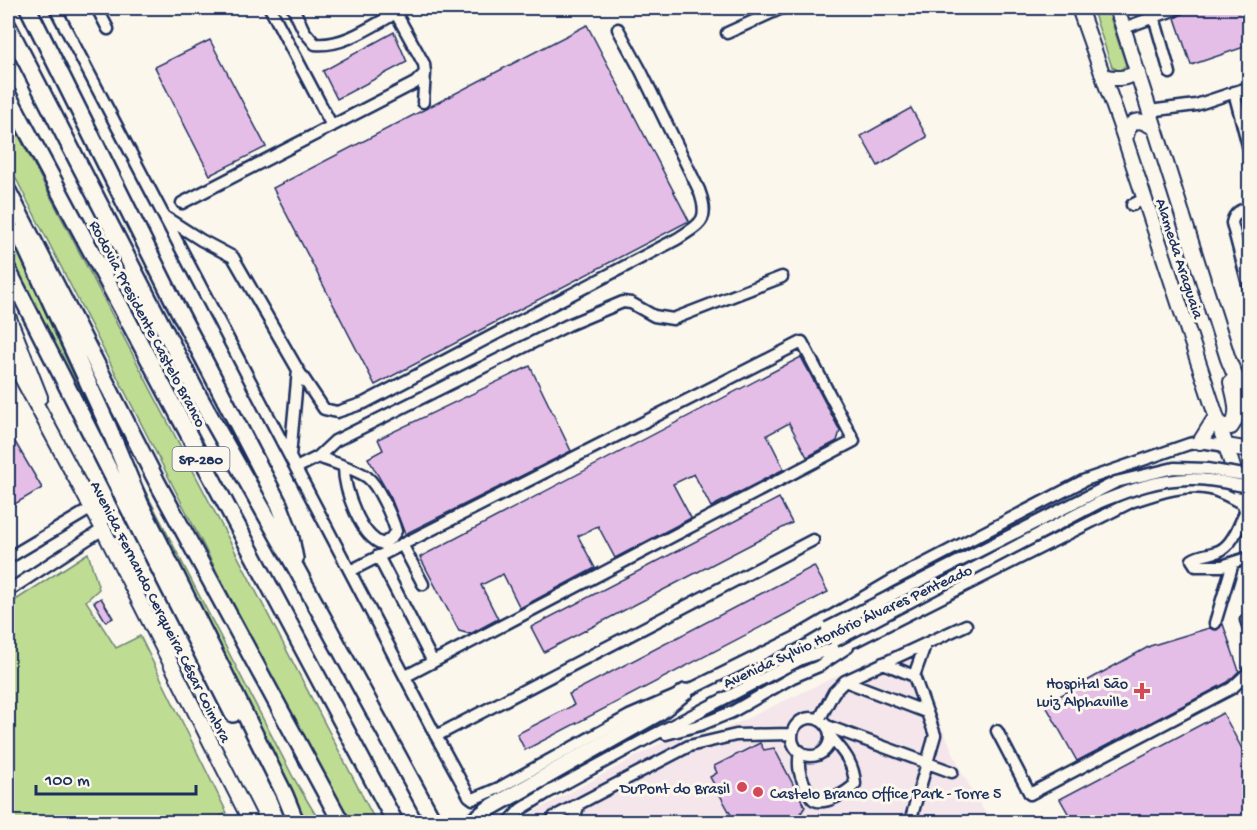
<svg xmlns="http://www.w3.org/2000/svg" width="1257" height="830" font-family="'Gochi Hand',sans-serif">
  <rect width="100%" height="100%" fill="#fbf7ec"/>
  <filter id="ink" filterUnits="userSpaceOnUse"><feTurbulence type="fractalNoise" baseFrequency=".0167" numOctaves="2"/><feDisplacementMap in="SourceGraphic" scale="12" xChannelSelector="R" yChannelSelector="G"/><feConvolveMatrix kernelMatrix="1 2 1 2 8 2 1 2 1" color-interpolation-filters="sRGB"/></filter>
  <g filter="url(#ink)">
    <path fill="#f4e6ea" d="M905 644 962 773 990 822H525L528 815 665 741 710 736Z"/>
    <path fill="#bfdc93" stroke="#6d8678" stroke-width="1.5" d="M1092 8H1107L1126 65 1120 71 1112 67Z
      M8 115 376 822H348L237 611 8 163Z
      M8 230 150 544 8 257Z
      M137 475 293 777 320 822H305L209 635Z
      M88 553 99 589 86 601 116 648 140 636 227 813 207 822H8V605Z"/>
    <path fill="#e5bee7" stroke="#1b2f5e" stroke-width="1.5" d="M1186 8H1250V45L1191 65 1175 18 1184 13Z
      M587 25 689 221 375 385 273 188Z
      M394 32 407 62 337 99 323 71Z
      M210 40 266 147 210 175 155 67Z
      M911 108 927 137 878 166 861 136Z
      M801 357 840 431 837 441 807 457 789 423 767 435 784 469 711 507 694 474 673 484 691 518 615 558 598 526 578 536 595 568 520 608 503 574 481 585 498 619 470 634 459 631 420 557Z
      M530 366 571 451 405 534 391 498 368 458 383 450 378 439Z
      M8 430 42 488 8 508Z
      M779 498 792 523 544 652 531 627Z
      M814 566 828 592 525 750 517 734 574 705 569 694Z
      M101 598 113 618 106 622 94 602Z
      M1223 624 1239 671 1228 682 1077 761 1045 704 1150 646 1209 628 1217 630Z
      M1223 713 1250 764V822H1073L1060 799Z
      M760 743 764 750 774 748 805 807 801 813 805 822H735L710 777 717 773 714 766Z"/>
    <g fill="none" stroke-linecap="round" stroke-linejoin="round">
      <g stroke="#1b2f5e" stroke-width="15">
        <path id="minor" d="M55 8 436 736 469 796 473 799 499 788 629 716 685 692 794 638 891 581 1085 480 1189 444 1200 442 1226 446
          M97 8 108 29
          M270 8 332 126
          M293 8 304 31 315 44C343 47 372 26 396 13
          M1154 17 1170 73
          M1124 28 1179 8
          M727 33 782 8
          M1234 92 1250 153
          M423 102 425 73
          M1149 111 1196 105 1250 87
          M182 203 415 83 425 73 424 64 393 8
          M1132 205 1144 199
          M1250 207C1240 210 1234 213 1232 223L1250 292
          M165 217 201 240 233 257 298 370 290 456
          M298 370 324 409 337 412 364 403 677 239C702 223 710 220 699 190L641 71 618 29
          M318 457C329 461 358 470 367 477 378 485 392 517 396 531L391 538 383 544C360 537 344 489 344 467
          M296 468 318 457 335 441 568 325 623 302 631 303 654 316 673 319 782 277
          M1246 510C1240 523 1233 545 1219 551 1210 555 1201 554 1192 560L1196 566H1222L1250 557
          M402 544 423 584
          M378 556 433 662
          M8 558 92 508
          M350 571 802 342 854 441 406 676
          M8 591 103 529
          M1246 620 1250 632
          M1215 623 1233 563
          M883 663 914 676
          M845 681 926 712
          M792 737a19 19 0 1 1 38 0a19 19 0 1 1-38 0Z
          M819 720 834 692 845 681 966 625
          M827 726 952 772
          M997 731 1030 794 1232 688 1250 671
          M666 734 700 725 732 712 793 677 819 666 848 647
          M436 736 813 540
          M800 751C797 768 800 777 808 791 810 794 811 797 813 799 823 807 848 792 855 784 854 763 843 751 830 736
          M509 822 521 809 547 793 648 738 801 659 855 641 1131 502C1155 494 1184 483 1210 489 1222 492 1233 499 1244 504
          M551 822 554 817 689 746 736 735 792 734
          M573 822 579 804
          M910 822 935 735 914 676 925 645"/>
      </g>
      <g stroke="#1b2f5e" stroke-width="18">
        <path id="major" d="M1079 8 1120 124 1250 519
          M1117 8 1228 359 1250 411
          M1103 76C1117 80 1125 78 1138 73
          M1125 140C1129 121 1136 116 1153 127
          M8 316 40 397
          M8 352 103 529 251 822
          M1200 442 1215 418 1222 425 1231 427C1241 414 1234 396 1231 382
          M1226 446 1250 450"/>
      </g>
      <g stroke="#1b2f5e" stroke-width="20">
        <path id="highway" d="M28 8 173 300 279 504 290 533 295 559
          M8 26 197 393 297 570 434 822
          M8 95 395 822
          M8 191 157 482 341 822
          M19 233 108 426 140 503 285 795 296 822
          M8 270 233 714
          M472 822 490 808 660 712 685 692"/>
      </g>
      <use href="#minor" stroke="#fbf7ec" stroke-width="10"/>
      <use href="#major" stroke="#fbf7ec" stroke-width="14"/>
      <use href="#highway" stroke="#fbf7ec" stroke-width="15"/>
      <g stroke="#1b2f5e" stroke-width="15" stroke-linecap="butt">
        <path id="minor-bridge" d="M827 628 1116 482 1174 468 1207 469 1250 476
          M835 641 1100 502C1130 490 1161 478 1194 479 1213 479 1231 484 1250 487"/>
      </g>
      <use href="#minor-bridge" stroke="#fbf7ec" stroke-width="10"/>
    </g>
  </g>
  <g fill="#d1495b" stroke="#fbf7ec" stroke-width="2">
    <path d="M1139 682h6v6h6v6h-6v6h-6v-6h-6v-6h6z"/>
    <circle cx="742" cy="787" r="6"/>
    <circle cx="758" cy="792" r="6"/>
  </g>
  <g text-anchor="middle" stroke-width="6" stroke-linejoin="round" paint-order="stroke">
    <rect fill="#fbf7ec" stroke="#5e6b89" stroke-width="1.5" x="172.5" y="447" width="57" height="24" rx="4.5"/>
    <g font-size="15" font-weight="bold" fill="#1b2f5e">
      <text x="201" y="464">SP-280</text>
    </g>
    <g font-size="16" fill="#1b2f5e" stroke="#fbf7ec">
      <text transform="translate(1181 258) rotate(72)" y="6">Alameda Araguaia</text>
      <text transform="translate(149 323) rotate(62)" y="6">Rodovia Presidente Castelo Branco</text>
      <text transform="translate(162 611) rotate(63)" y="6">Avenida Fernando Cerqueira César Coimbra</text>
      <text transform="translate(847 625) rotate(-25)" y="6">Avenida Sylvio Honório Álvares Penteado</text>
    </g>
    <g font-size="16" fill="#1b2f5e" stroke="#fbf7ec" text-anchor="end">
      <text x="1128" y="688">Hospital São<tspan x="1128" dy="18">Luiz Alphaville</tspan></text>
      <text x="730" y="793">DuPont do Brasil</text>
      <text x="770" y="798" text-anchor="start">Castelo Branco Office Park - Torre 5</text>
    </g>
  </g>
  <rect width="1257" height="830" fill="none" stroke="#fbf7ec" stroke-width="30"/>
  <rect x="15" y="15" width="1227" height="800" fill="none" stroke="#1b2f5e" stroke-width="2" filter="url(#ink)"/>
  <path d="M36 785v9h160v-9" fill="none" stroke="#1b2f5e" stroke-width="3"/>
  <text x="45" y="785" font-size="18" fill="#1b2f5e" stroke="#fbf7ec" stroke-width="4.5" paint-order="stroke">100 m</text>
</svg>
